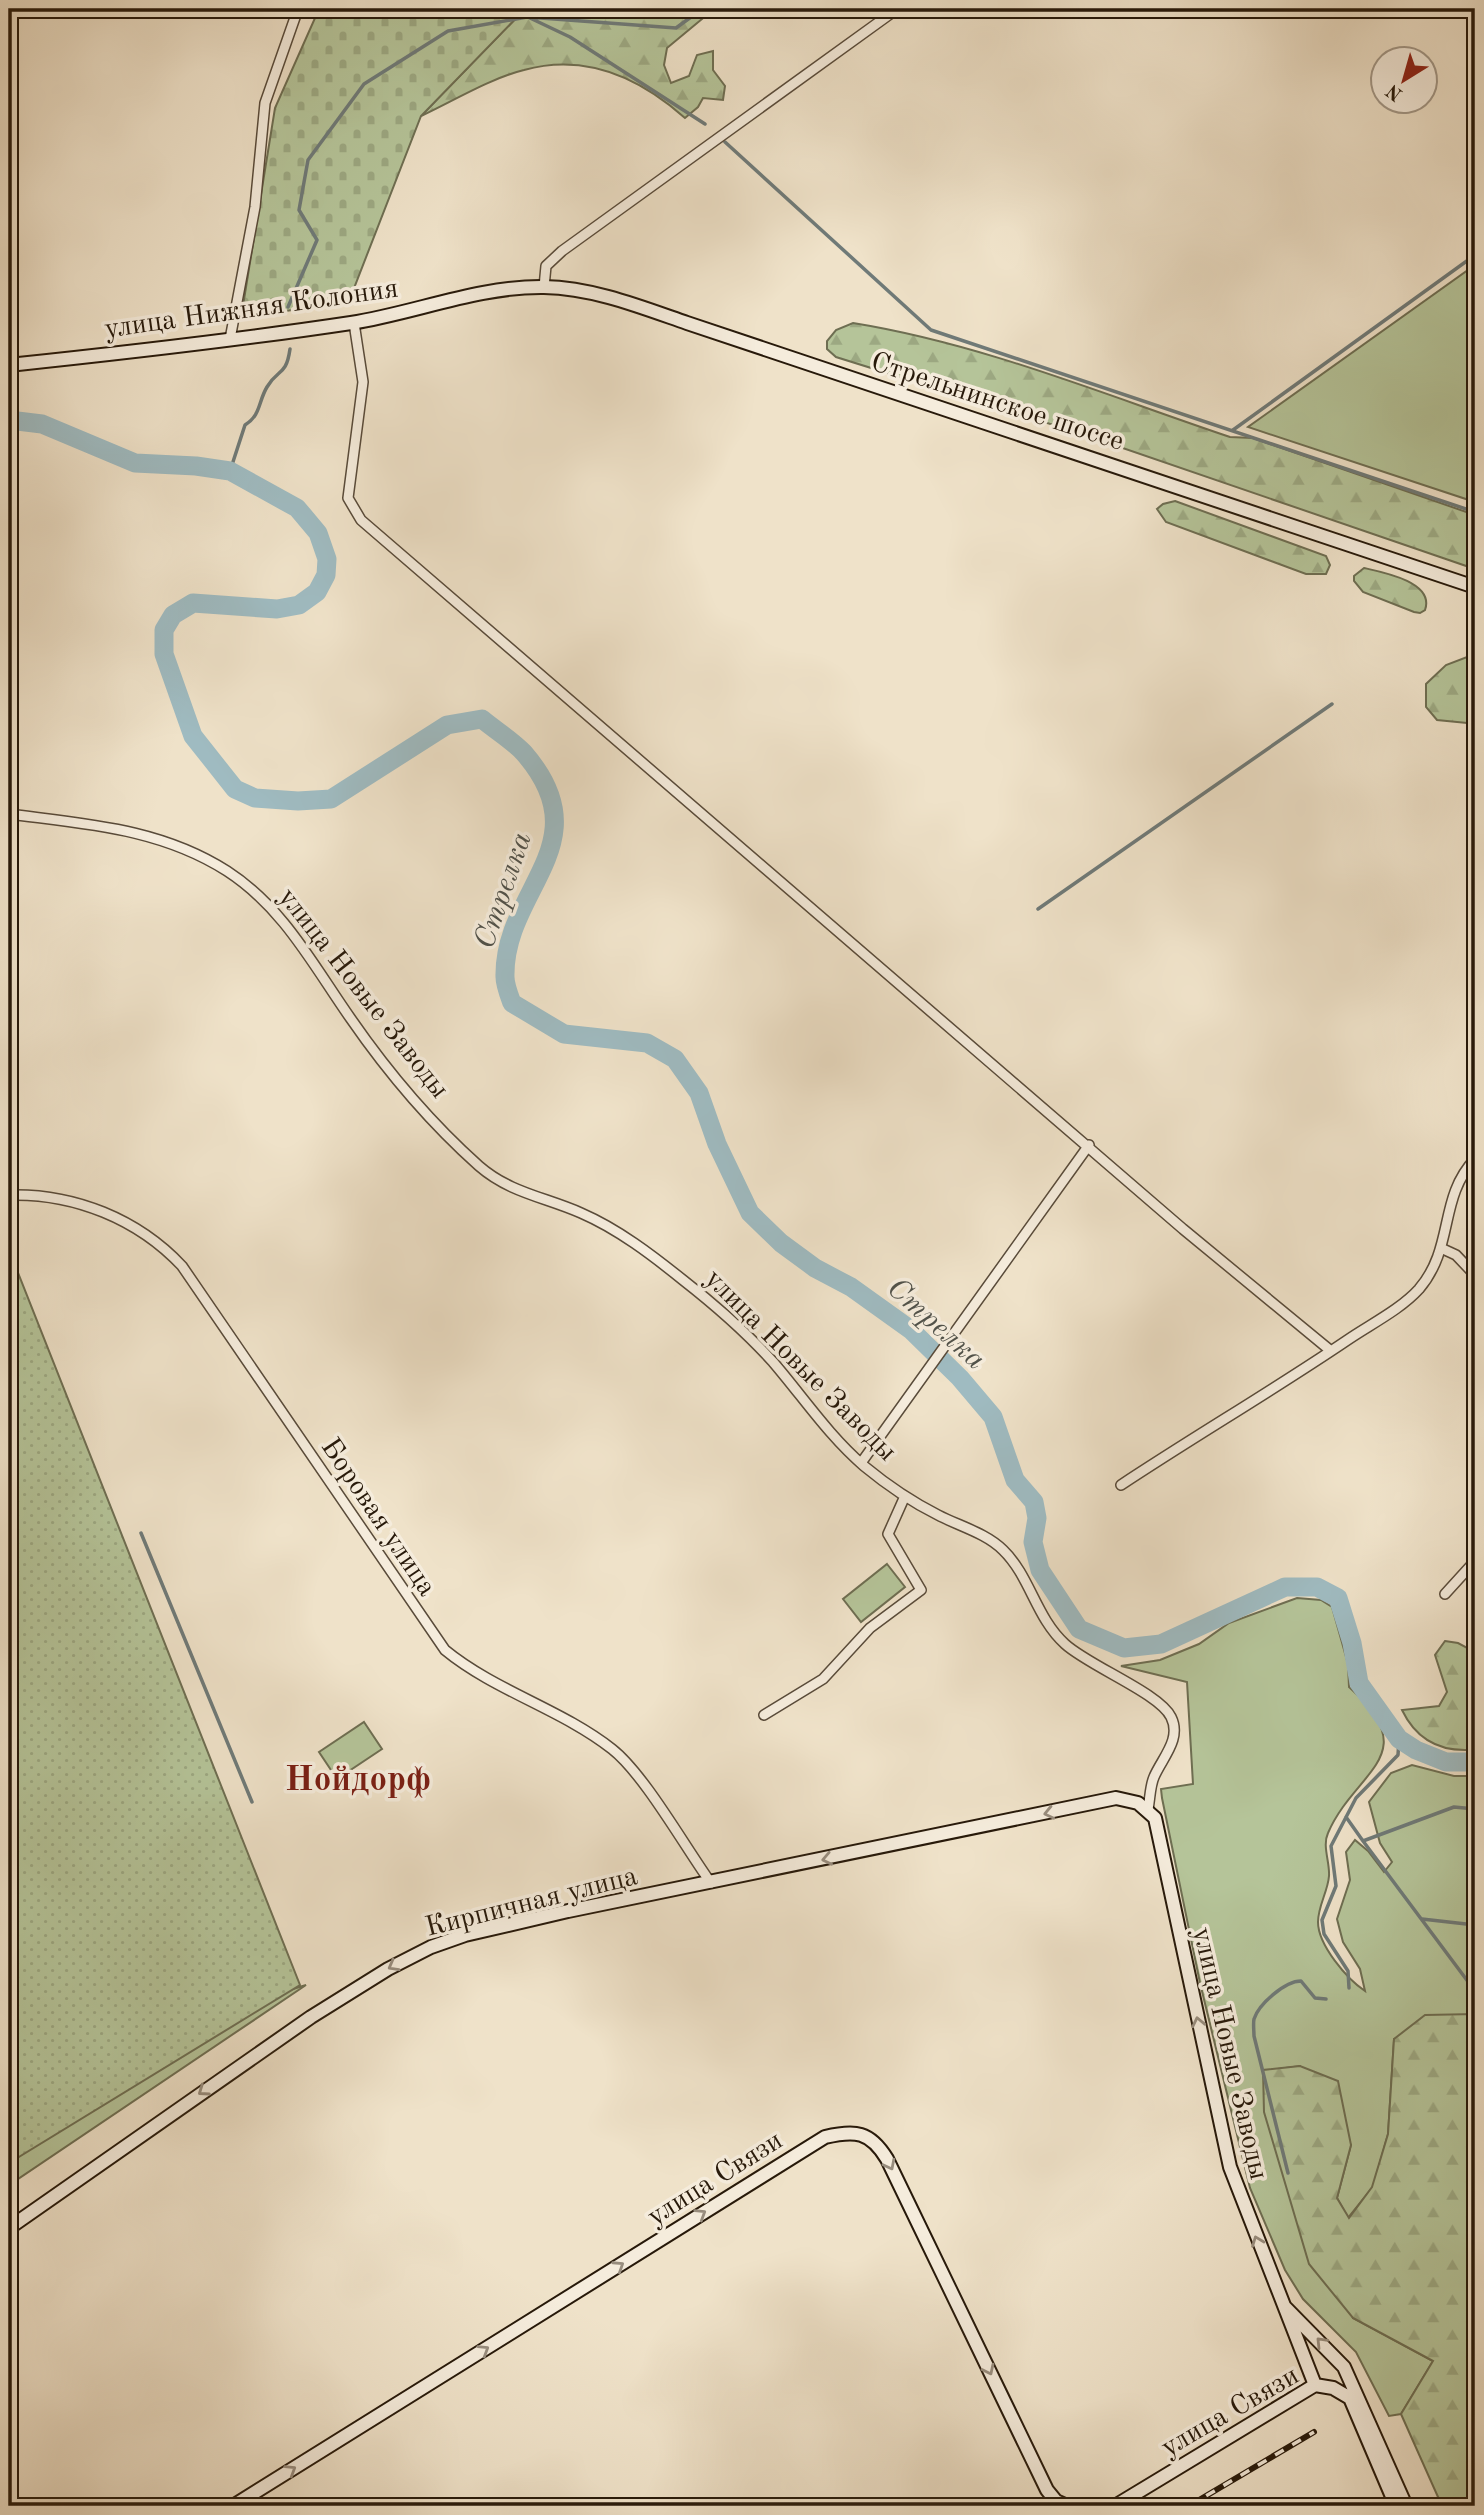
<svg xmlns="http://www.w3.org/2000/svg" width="1484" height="2515" font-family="'Old Standard TT',serif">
  <defs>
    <pattern id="forest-firs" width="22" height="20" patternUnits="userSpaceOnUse" patternTransform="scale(1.75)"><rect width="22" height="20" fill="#b5c499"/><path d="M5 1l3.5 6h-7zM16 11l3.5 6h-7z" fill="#9ca882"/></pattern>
    <pattern id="cemetery-stones" width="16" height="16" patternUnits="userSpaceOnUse" patternTransform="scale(1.75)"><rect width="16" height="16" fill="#b5c499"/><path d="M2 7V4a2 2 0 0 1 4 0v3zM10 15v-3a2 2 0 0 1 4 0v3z" fill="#9ca882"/></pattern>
    <pattern id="park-dots" width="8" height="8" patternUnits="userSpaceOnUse" patternTransform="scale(1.75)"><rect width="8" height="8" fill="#b5c499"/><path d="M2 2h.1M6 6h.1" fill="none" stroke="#9ca882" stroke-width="1.8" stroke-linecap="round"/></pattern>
  </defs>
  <rect width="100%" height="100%" fill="#efe2c9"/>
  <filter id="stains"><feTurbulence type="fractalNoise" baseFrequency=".00286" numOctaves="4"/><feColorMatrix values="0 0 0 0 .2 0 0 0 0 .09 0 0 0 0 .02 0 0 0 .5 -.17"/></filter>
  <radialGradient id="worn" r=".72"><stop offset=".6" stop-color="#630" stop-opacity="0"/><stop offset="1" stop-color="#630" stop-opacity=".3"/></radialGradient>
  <path fill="#b5c499" stroke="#6e6e52" stroke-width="2" d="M1475 265V502L1248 427Z
    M887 1564 905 1587 861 1622 843 1599Z
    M1297 1598 1321 1600 1332 1607 1348 1664 1349 1687C1426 1756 1355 1770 1328 1833 1322 1846 1330 1862 1329 1876 1328 1891 1318 1906 1318 1922 1318 1945 1347 1979 1365 1991L1360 1969 1343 1942 1337 1919 1350 1880 1346 1852 1355 1840 1368 1851 1384 1872 1392 1862 1380 1843 1369 1802 1391 1773 1412 1765 1454 1776H1475V2014L1394 2039 1388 2134 1373 2187 1348 2218 1337 2198 1351 2145 1300 2066 1263 2071 1353 2318 1433 2361 1401 2414 1389 2416 1356 2352 1303 2299 1285 2270 1250 2188 1200 1983 1162 1798 1161 1789 1193 1784 1187 1682 1121 1666 1160 1660 1199 1644 1229 1623Z
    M364 1722 382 1749 337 1779 319 1752Z
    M306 1985 9 2185V2076Z"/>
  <path fill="url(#forest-firs)" stroke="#6e6e52" stroke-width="2" d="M525 9 669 14 670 9H714L667 48 664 65 671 83 689 76 697 55 713 51V70L725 86 723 100 703 98 698 107 685 118C640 78 585 53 524 70 491 78 453 101 421 116Z
    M853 323C983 344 1105 395 1230 437L1253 438 1475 515V569L1079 433 836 357 827 349V341L836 330Z
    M1175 501 1326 556 1330 565 1326 574H1306L1166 522 1157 509 1163 504Z
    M1364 568C1382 572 1435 582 1425 610L1420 613 1414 612 1363 592 1354 581V576Z
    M1475 654V719L1467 723 1437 720 1426 707V684L1446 665Z
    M1445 1641 1458 1643 1475 1652V1725L1468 1750C1437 1751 1415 1737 1402 1710L1439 1706 1447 1692 1435 1655Z
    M1475 2014V2506H1442L1401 2414 1433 2361 1353 2318 1309 2264 1264 2112 1263 2070 1300 2066 1338 2081 1351 2145 1337 2198 1349 2218 1372 2187 1388 2134 1394 2039 1425 2015Z"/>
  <path fill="url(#cemetery-stones)" stroke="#6e6e52" stroke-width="2" d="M319 9H525L421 116 349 301 241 318 275 108Z"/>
  <path fill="url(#park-dots)" stroke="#6e6e52" stroke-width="2" d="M9 1250 300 1985 9 2163Z"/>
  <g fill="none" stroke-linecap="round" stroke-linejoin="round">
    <path stroke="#6f7a78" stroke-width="3.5" d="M530 18 570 37 705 124
      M725 142 931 330 1475 512
      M288 307 317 240 299 210 308 160 364 84 448 31 527 17 676 28 702 9
      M1233 430 1475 255
      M230 471 245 425C261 415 258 402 267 387 278 368 286 377 290 349
      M1038 909 1332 704
      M141 1533 252 1802
      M1346 1817 1363 1841 1454 1807 1475 1809
      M1363 1841 1472 1987
      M1422 1919 1475 1925
      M1349 1988 1348 1971 1324 1934 1322 1920 1336 1886 1331 1846 1356 1798 1398 1755 1399 1739
      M1288 2173 1254 2036C1254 2031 1253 2024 1254 2019 1259 2004 1285 1981 1301 1981L1315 1998 1326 1999"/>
    <path stroke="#9fbbc1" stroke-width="19" d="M9 420 42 424 135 463 196 466 230 471 297 508 318 533 327 559 326 575 317 592 299 605 277 609 193 603 173 615 164 630V654L193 736 235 789 255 798 298 801 331 799 447 725 482 719C495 730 512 740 524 753 603 844 503 889 505 977 505 985 509 995 512 1003L564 1034 647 1043 675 1059 699 1093 717 1144 750 1213 781 1243 815 1268 851 1287 911 1330 960 1378 993 1417 1015 1480 1034 1502 1037 1518 1033 1542 1040 1570 1079 1629 1124 1648 1161 1644 1285 1587H1317L1338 1598 1352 1643 1359 1683 1399 1739 1416 1750 1446 1762H1475"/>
    <g stroke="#594b3a" stroke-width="12">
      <path id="street" d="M544 287 546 266 562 251 897 9
        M354 323 363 382 348 498 361 520 1183 1229 1331 1351
        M230 339 255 207 265 103 298 9
        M9 814C85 824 160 828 227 871 284 908 313 965 351 1019 387 1071 432 1124 479 1166 510 1193 545 1197 581 1213 618 1229 652 1255 683 1280 715 1305 746 1332 773 1362 803 1397 829 1436 864 1466 887 1485 912 1502 938 1515 959 1526 986 1533 1003 1550 1030 1576 1036 1618 1065 1644 1089 1666 1159 1693 1171 1717 1182 1739 1162 1758 1154 1777 1150 1786 1150 1799 1148 1809
        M9 1195C74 1193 138 1219 182 1266L445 1650C495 1691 561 1709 612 1749 644 1774 685 1847 711 1883
        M1443 1249 1456 1255 1475 1275
        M861 1463 1089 1145
        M1121 1485C1195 1436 1272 1391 1346 1341 1369 1325 1400 1310 1419 1289 1455 1247 1438 1198 1475 1159
        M1445 1594 1475 1561
        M764 1715 823 1679 870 1628 921 1590 888 1534 905 1496"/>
    </g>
    <g stroke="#27190a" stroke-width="16">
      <path id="secondary" d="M9 365C123 353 238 340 351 323 415 313 479 286 544 287 594 288 641 307 687 323L1475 587
        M9 2228 311 2017 388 1969 431 1947 465 1935 568 1911 1116 1798 1138 1803 1155 1818 1230 2167 1315 2385
        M1285 2307 1344 2367 1406 2506
        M233 2506 825 2137C855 2130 870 2131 887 2159L1047 2490 1056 2501 1067 2506
        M1115 2506 1315 2385 1333 2388 1350 2398 1396 2506"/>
    </g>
    <use href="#street" stroke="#f5ecdc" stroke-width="9"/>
    <use href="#secondary" stroke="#f5ecdc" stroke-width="12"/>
    <g stroke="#27190a" stroke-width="6">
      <path id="rail" d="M1189 2506 1314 2432"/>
    </g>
    <use href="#rail" stroke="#f5ecdc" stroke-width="3.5" stroke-dasharray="10" stroke-linecap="butt"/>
  </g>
  <defs><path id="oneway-chevron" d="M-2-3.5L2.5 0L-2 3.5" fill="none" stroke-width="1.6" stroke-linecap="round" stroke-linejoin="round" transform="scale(1.75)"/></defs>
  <g stroke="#988d7e">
    <use href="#oneway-chevron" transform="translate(1049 1813) rotate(167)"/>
    <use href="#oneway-chevron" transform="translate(827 1859) rotate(168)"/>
    <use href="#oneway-chevron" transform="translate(393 1966) rotate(151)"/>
    <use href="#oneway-chevron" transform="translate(1198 2022) rotate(-102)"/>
    <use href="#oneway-chevron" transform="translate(203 2091) rotate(145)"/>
    <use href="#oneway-chevron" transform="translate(890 2165) rotate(63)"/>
    <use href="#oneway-chevron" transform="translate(701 2214) rotate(-32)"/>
    <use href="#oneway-chevron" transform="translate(1257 2241) rotate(-111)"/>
    <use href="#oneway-chevron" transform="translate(619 2266) rotate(-33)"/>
    <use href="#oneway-chevron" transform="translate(1321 2342) rotate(-134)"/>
    <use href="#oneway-chevron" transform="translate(484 2350) rotate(-32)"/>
    <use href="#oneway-chevron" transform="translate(989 2370) rotate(64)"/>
    <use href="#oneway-chevron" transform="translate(291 2470) rotate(-32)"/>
  </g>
  <g text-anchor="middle" stroke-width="7" stroke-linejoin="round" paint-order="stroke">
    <g font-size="28" fill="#27190a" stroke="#f5ecdc">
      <text transform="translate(251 307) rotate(-8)" y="10">улица Нижняя Колония</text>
      <text transform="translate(998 400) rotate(18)" y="10">Стрельнинское шоссе</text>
      <text transform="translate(365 992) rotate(52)" y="10">улица Новые Заводы</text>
      <text transform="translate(802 1364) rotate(45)" y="10">улица Новые Заводы</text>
      <text transform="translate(380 1516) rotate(56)" y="10">Боровая улица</text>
      <text transform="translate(531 1900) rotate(-14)" y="10">Кирпичная улица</text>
      <text transform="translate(1232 2053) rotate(77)" y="10">улица Новые Заводы</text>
      <text transform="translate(714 2177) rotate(-32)" y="10">улица Связи</text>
      <text transform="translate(1229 2410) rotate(-30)" y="10">улица Связи</text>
    </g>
    <g font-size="30" font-style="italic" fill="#51524a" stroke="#f5ecdc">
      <text transform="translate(502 890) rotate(-71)" y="10">Стрелка</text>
      <text transform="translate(937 1323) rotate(42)" y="10">Стрелка</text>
    </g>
    <g font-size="35" font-weight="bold" fill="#7a1f14" stroke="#f5ecdc">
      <text x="358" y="1790">Нойдорф</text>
    </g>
  </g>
  <rect width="1484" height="2515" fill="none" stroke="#efe2c9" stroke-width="35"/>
  <rect x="10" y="10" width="1463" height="2494" fill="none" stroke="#27190a" stroke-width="3.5"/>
  <rect x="18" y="18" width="1449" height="2480" fill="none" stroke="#27190a" stroke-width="2"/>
  <g transform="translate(1404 80) rotate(217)"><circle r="33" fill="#f5ecdc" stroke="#a39888" stroke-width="2"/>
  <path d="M0-5L12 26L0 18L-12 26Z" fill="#8f2418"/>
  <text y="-10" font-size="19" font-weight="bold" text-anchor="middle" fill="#27190a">N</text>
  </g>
  <rect width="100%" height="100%" filter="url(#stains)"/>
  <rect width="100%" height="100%" fill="url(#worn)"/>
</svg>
